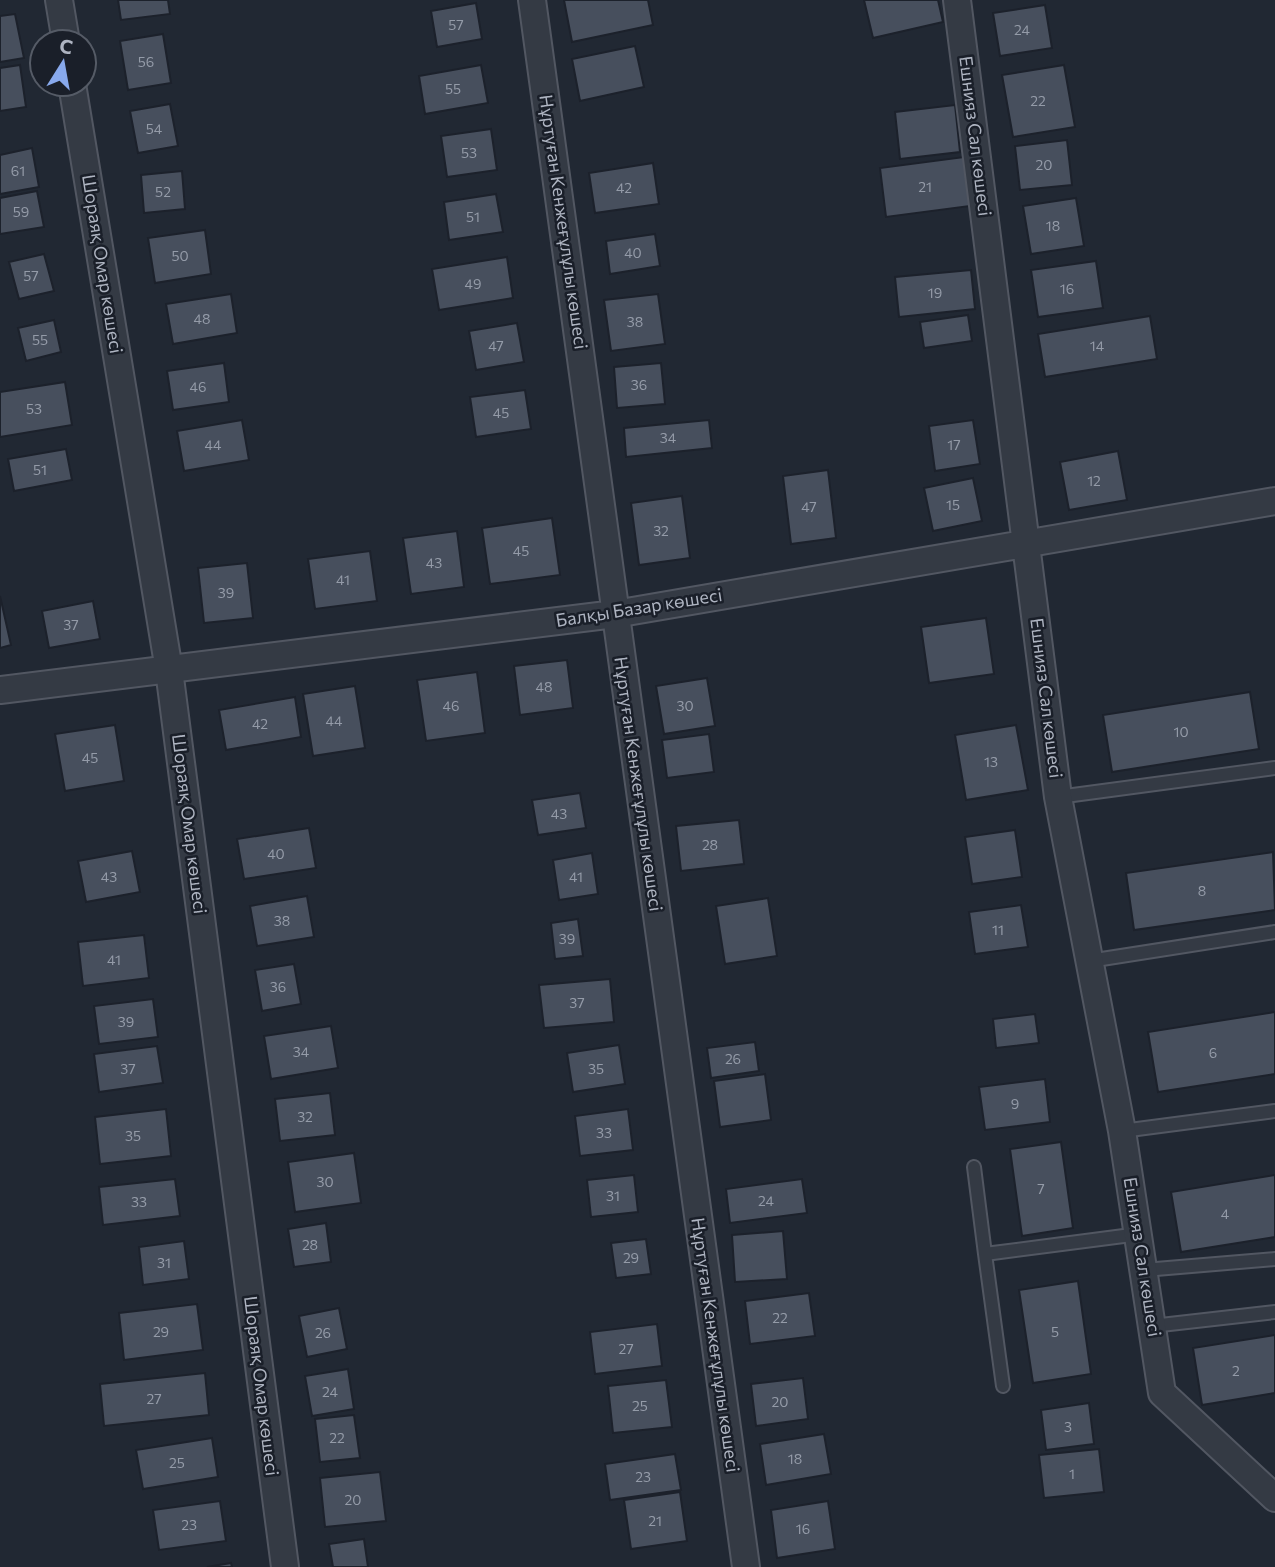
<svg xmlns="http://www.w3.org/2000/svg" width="1275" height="1567" font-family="Commissioner,sans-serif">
  <rect width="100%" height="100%" fill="#212833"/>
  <path fill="#474f5d" stroke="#1c212b" stroke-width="2" d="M118 0H168L170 14 121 20Z
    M564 0H648L653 25 572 42Z
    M864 0H938L943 22 873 38Z
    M476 3 482 39 437 47 431 11Z
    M1045 5 1052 48 1000 56 993 13Z
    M15 14 24 58 0 62V16Z
    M163 34 171 83 128 90 120 41Z
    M635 46 644 87 580 101 572 59Z
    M20 65 26 107 0 111V68Z
    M481 65 488 103 425 114 419 76Z
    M1064 65 1075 127 1013 137 1002 75Z
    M170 104 178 146 138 153 130 111Z
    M955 105 960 152 900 159 895 112Z
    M491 129 497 170 447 177 441 136Z
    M1067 140 1072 185 1020 190 1015 146Z
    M32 148 39 187 0 194V155Z
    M964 157 970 206 886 217 880 168Z
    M653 163 659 204 595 213 589 173Z
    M182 171 185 209 144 213 141 175Z
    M37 191 44 227 0 234V198Z
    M496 194 503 232 449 240 444 202Z
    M1076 198 1084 246 1031 254 1023 206Z
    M205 230 211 274 155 283 148 238Z
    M655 234 660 266 610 274 606 241Z
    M44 254 54 291 19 299 9 262Z
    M507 257 513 298 439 310 432 269Z
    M1096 261 1103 308 1038 317 1031 270Z
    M971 270 975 309 899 317 895 277Z
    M231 294 237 333 173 344 166 304Z
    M658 294 665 344 611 351 604 300Z
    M968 315 972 341 924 348 920 322Z
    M1150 316 1157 359 1045 377 1038 334Z
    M54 320 61 352 26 361 18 328Z
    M517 323 524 362 476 370 469 331Z
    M224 363 229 402 173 410 167 371Z
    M661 363 665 404 617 408 614 367Z
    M65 382 72 425 0 437V392Z
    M525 390 531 429 476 437 470 397Z
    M242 420 249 460 184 471 177 431Z
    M709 420 712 448 626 457 624 428Z
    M973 420 980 464 935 471 929 426Z
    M66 449 72 480 14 491 8 459Z
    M1118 451 1127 500 1069 510 1060 462Z
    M828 470 836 538 791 544 783 476Z
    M973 478 982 521 933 531 924 488Z
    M682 496 690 558 639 565 631 503Z
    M552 518 560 575 490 584 482 528Z
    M457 531 464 587 411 594 403 538Z
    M370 551 377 601 315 609 308 559Z
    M247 563 253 618 204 623 198 568Z
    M0 596 11 645 0 648Z
    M93 601 100 639 49 648 42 611Z
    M986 618 994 674 929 683 921 627Z
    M567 660 573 708 520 715 514 666Z
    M477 672 485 733 426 741 417 680Z
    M707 678 715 726 664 734 656 686Z
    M355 686 365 748 313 756 303 694Z
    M1250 692 1259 749 1112 772 1103 715Z
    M295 697 301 737 226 750 219 710Z
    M115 725 124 781 65 791 55 734Z
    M1016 725 1028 790 966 800 955 735Z
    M709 734 714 772 667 778 662 740Z
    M580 793 586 828 538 835 532 800Z
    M739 820 744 864 681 871 676 826Z
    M309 828 316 868 244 879 237 839Z
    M1015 830 1022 877 972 884 965 837Z
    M132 851 140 892 86 902 78 861Z
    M1273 852 1275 910 1134 930 1126 873Z
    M592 853 598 894 559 900 553 860Z
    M307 896 314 937 257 946 250 906Z
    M768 898 777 956 725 964 716 906Z
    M1021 905 1028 947 975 954 969 912Z
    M578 919 583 956 555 959 551 923Z
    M144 935 149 978 83 986 78 942Z
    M294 964 301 1004 262 1011 255 970Z
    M610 979 614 1022 544 1028 539 985Z
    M153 999 158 1037 99 1044 94 1006Z
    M1275 1012V1074L1158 1092 1148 1032Z
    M1035 1014 1039 1043 996 1048 993 1019Z
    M331 1026 338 1068 271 1079 264 1036Z
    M755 1042 759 1071 711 1078 707 1048Z
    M619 1045 625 1084 573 1092 567 1053Z
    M157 1046 163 1083 99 1092 94 1054Z
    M765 1074 771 1120 720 1127 714 1081Z
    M1045 1079 1050 1122 985 1130 979 1087Z
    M330 1093 335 1135 280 1141 275 1099Z
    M166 1109 171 1156 100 1164 95 1117Z
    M628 1109 633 1150 580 1156 575 1116Z
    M1061 1142 1073 1228 1022 1236 1010 1149Z
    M354 1153 361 1203 295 1212 288 1162Z
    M634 1175 638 1212 591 1217 587 1180Z
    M1275 1175V1237L1181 1252 1171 1192Z
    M175 1179 180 1216 103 1225 99 1187Z
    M802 1179 807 1213 730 1223 726 1189Z
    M326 1223 331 1262 294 1267 288 1229Z
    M783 1231 787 1279 735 1282 732 1235Z
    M646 1239 651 1274 616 1278 611 1243Z
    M184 1241 189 1279 143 1285 139 1247Z
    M1078 1281 1091 1374 1033 1383 1019 1290Z
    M809 1293 815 1336 750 1344 745 1301Z
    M197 1304 203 1350 124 1360 119 1313Z
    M339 1308 347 1349 307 1357 299 1316Z
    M657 1324 662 1366 595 1374 590 1332Z
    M1275 1335V1393L1202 1405 1193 1348Z
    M348 1369 354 1409 312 1416 305 1376Z
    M205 1373 209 1415 104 1426 100 1384Z
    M803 1378 808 1419 756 1426 751 1384Z
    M666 1380 672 1427 613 1433 608 1386Z
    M1089 1403 1094 1444 1046 1450 1041 1410Z
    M354 1415 360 1458 320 1462 315 1419Z
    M824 1434 831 1474 766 1485 760 1444Z
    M212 1438 218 1477 143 1489 136 1450Z
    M1099 1449 1104 1492 1044 1498 1039 1455Z
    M675 1454 681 1490 610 1500 605 1464Z
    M380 1472 386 1521 325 1527 320 1478Z
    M680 1492 687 1541 631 1549 624 1500Z
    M220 1501 226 1541 159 1550 153 1510Z
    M828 1501 835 1549 777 1558 771 1510Z
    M364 1539 368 1567H333L329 1544Z
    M231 1563 232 1567H207Z"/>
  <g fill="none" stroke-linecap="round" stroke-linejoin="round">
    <g stroke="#525762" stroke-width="16">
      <path id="lane" d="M1058 797 1275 768
        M1089 961 1275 932
        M1122 1131 1275 1111
        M974 1167 985 1254 1139 1234
        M985 1254 1003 1386
        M1144 1270 1275 1259
        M1152 1326 1275 1312"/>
    </g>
    <g stroke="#525762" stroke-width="30">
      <path id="street" d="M59 0 66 42
        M532 0 746 1567
        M957 0 1058 797 1122 1131 1162 1393 1275 1498
        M72 84 169 670 285 1567
        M0 690 615 614 1275 501"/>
    </g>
    <use href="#lane" stroke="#343a44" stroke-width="12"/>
    <use href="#street" stroke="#343a44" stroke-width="26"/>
  </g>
  <g text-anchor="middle" stroke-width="5" stroke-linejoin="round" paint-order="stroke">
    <g font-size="14" fill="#949ba8">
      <text x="456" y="30">57</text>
      <text x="1022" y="35">24</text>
      <text x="146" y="67">56</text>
      <text x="453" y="94">55</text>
      <text x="1038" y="106">22</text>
      <text x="154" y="134">54</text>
      <text x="469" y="158">53</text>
      <text x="1044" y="170">20</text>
      <text x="18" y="176">61</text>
      <text x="925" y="192">21</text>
      <text x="624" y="193">42</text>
      <text x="163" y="197">52</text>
      <text x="21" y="217">59</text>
      <text x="473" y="222">51</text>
      <text x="1053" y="231">18</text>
      <text x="633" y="258">40</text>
      <text x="180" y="261">50</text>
      <text x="31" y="281">57</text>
      <text x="473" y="289">49</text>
      <text x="1067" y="294">16</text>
      <text x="935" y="298">19</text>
      <text x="202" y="324">48</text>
      <text x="635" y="327">38</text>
      <text x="40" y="345">55</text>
      <text x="496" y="351">47</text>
      <text x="1097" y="351">14</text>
      <text x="639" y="390">36</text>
      <text x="198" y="392">46</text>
      <text x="34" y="414">53</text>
      <text x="501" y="418">45</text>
      <text x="668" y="443">34</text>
      <text x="213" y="450">44</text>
      <text x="954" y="450">17</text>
      <text x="40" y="475">51</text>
      <text x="1094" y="486">12</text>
      <text x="953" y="510">15</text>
      <text x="809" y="512">47</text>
      <text x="661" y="536">32</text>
      <text x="521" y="556">45</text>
      <text x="434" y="568">43</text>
      <text x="343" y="585">41</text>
      <text x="226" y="598">39</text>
      <text x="71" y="630">37</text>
      <text x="544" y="692">48</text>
      <text x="451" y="711">46</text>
      <text x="685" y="711">30</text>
      <text x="334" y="726">44</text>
      <text x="260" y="729">42</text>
      <text x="1181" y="737">10</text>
      <text x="90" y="763">45</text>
      <text x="991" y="767">13</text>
      <text x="559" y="819">43</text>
      <text x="710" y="850">28</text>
      <text x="276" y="859">40</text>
      <text x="109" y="882">43</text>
      <text x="576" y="882">41</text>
      <text x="1202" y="896">8</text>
      <text x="282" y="926">38</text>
      <text x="998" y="935">11</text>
      <text x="567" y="944">39</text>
      <text x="114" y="965">41</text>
      <text x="278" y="992">36</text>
      <text x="577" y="1008">37</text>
      <text x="126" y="1027">39</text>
      <text x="301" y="1057">34</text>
      <text x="1213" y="1058">6</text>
      <text x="733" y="1064">26</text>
      <text x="128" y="1074">37</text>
      <text x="596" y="1074">35</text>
      <text x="1015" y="1109">9</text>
      <text x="305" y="1122">32</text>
      <text x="604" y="1138">33</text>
      <text x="133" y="1141">35</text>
      <text x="325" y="1187">30</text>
      <text x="1041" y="1194">7</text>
      <text x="613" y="1201">31</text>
      <text x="766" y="1206">24</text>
      <text x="139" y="1207">33</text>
      <text x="1225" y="1219">4</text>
      <text x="310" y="1250">28</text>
      <text x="631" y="1263">29</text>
      <text x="164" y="1268">31</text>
      <text x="780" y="1323">22</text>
      <text x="161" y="1337">29</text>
      <text x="1055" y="1337">5</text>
      <text x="323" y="1338">26</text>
      <text x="626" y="1354">27</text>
      <text x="1236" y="1376">2</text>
      <text x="330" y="1397">24</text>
      <text x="154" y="1404">27</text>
      <text x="780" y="1407">20</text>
      <text x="640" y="1411">25</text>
      <text x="1068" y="1432">3</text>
      <text x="337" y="1443">22</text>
      <text x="795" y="1464">18</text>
      <text x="177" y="1468">25</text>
      <text x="1072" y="1479">1</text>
      <text x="643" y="1482">23</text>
      <text x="353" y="1505">20</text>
      <text x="655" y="1526">21</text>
      <text x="189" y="1530">23</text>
      <text x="803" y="1534">16</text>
    </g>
    <g font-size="18" fill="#aeb4c1" stroke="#1a1f29">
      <text transform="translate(975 136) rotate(83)" y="6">Ешнияз Сал көшесі</text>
      <text transform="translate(563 222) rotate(82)" y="6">Нұртуған Кенжеғұлұлы көшесі</text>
      <text transform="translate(102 264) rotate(81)" y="6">Шораяқ Омар көшесі</text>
      <text transform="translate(639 608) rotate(-9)" y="6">Балқы Базар көшесі</text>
      <text transform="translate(1046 698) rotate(83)" y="6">Ешнияз Сал көшесі</text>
      <text transform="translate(638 784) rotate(82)" y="6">Нұртуған Кенжеғұлұлы көшесі</text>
      <text transform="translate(189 824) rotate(83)" y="6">Шораяқ Омар көшесі</text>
      <text transform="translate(1142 1257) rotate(81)" y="6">Ешнияз Сал көшесі</text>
      <text transform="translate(715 1345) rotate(82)" y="6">Нұртуған Кенжеғұлұлы көшесі</text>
      <text transform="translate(261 1386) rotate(83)" y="6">Шораяқ Омар көшесі</text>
    </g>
  </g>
  <g transform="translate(63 63) rotate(11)"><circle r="33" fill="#1a1f29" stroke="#555b66" stroke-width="2"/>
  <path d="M0-5L12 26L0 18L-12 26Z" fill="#88a9ec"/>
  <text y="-10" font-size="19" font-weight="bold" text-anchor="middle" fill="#aeb4c1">С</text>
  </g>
</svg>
